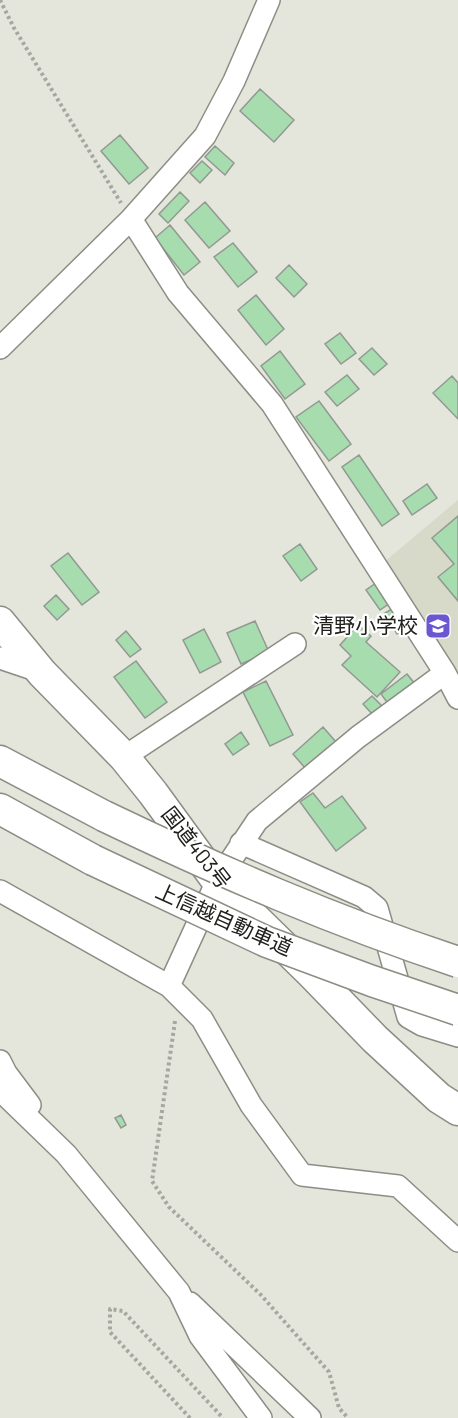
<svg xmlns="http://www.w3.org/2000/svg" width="458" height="1418" font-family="Barlow,'Noto Sans JP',sans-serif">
  <rect width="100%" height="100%" fill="#e4e6dc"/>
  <path fill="#d7dac9" d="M458 500V684L377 568Z"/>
  <path fill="#a7dcae" stroke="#919992" stroke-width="1.5" d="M260 89 294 120 274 142 240 111Z
    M120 135 148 168 129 184 101 151Z
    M215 146 234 163 225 175 205 157Z
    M202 161 212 170 200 183 190 173Z
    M180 192 189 201 168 223 159 214Z
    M205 202 230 231 209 248 185 220Z
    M170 225 200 262 184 275 155 238Z
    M233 243 257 272 238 287 214 257Z
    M289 265 307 284 294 297 276 278Z
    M256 295 284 329 266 345 238 310Z
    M340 333 356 353 341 364 325 344Z
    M372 348 387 364 374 375 359 359Z
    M280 351 305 384 285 399 261 366Z
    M347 375 359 389 337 406 325 392Z
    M452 376 458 383V419L433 393Z
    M319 401 351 444 329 461 296 417Z
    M359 455 399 514 382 526 342 467Z
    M427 484 437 498 412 515 403 501Z
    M458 516V601L438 577 454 564 432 538Z
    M300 544 317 569 301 581 283 556Z
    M68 553 99 592 82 605 51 566Z
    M379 581 393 601 380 610 366 590Z
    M56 595 69 609 57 620 44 606Z
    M395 607 407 628 397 634 385 613Z
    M255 621 269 652 241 664 227 633Z
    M358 625 371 636 366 642 400 672 377 697 342 665 351 656 340 645Z
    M204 629 221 662 200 673 183 640Z
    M126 631 141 649 130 657 116 640Z
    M136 661 167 702 145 718 114 677Z
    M407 674 415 684 389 705 381 694Z
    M266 681 293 735 270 746 243 692Z
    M372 696 382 706 373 715 363 704Z
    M323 727 336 742 306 769 293 754Z
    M241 732 249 744 233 755 225 744Z
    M313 793 325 808 342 796 366 828 336 851 300 802Z
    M121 1115 126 1125 121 1128 115 1118Z"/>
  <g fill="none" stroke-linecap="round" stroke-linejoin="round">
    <g stroke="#8c8d84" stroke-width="24">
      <path id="minor" d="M131 219 178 293 272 404 445 673 358 737 257 821 217 881 169 986
        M0 348 131 219 205 136 234 81 269 0
        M0 658 42 672
        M445 673 458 698
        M124 757 295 644
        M241 843 364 897 377 908 408 1017 422 1025 458 1036
        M0 891 169 986 202 1019 251 1105 302 1175 398 1186 458 1241
        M0 1061 6 1073 30 1105
        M0 1090 66 1154 179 1292 200 1336 261 1418
        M190 1303 310 1418"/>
    </g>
    <g stroke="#8c8d84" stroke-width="33">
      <path id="highway" d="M0 622 42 673 124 757 153 793 217 881 312 974 375 1039 439 1098 458 1110
        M0 761 104 816
        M0 809 93 860"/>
    </g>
    <path stroke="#a6a8a0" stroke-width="4" stroke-dasharray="3 3" stroke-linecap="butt" d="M0 0 14 28 121 203
      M175 1021 152 1181 169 1207 261 1295 329 1372 339 1408 348 1418
      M190 1418 110 1332V1309L123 1311 223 1418"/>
    <use href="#minor" stroke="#fff" stroke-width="21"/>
    <use href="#highway" stroke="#fff" stroke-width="30"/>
    <g stroke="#8c8d84" stroke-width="33" stroke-linecap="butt">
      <path id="highway-bridge" d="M104 816C221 872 334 921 458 962
        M93 860 267 942 372 981 458 1010"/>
    </g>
    <use href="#highway-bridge" stroke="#fff" stroke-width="30"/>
  </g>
  <defs>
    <g id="school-square" transform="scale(1.35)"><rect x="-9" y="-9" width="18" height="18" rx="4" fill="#6a57d1" stroke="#fff"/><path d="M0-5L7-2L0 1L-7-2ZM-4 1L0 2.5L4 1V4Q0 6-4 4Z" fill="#fff"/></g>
  </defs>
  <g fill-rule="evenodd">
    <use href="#school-square" x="438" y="626"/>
  </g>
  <g text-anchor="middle" stroke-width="4.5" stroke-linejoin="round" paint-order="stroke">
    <g font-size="21" fill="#20211d" stroke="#fff" text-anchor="end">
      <text x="418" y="633">清野小学校</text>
    </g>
    <g font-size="21" fill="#20211d" stroke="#fff">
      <text transform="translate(196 848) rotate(52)" y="7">国道403号</text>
      <text transform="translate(224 920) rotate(24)" y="7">上信越自動車道</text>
    </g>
  </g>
</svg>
